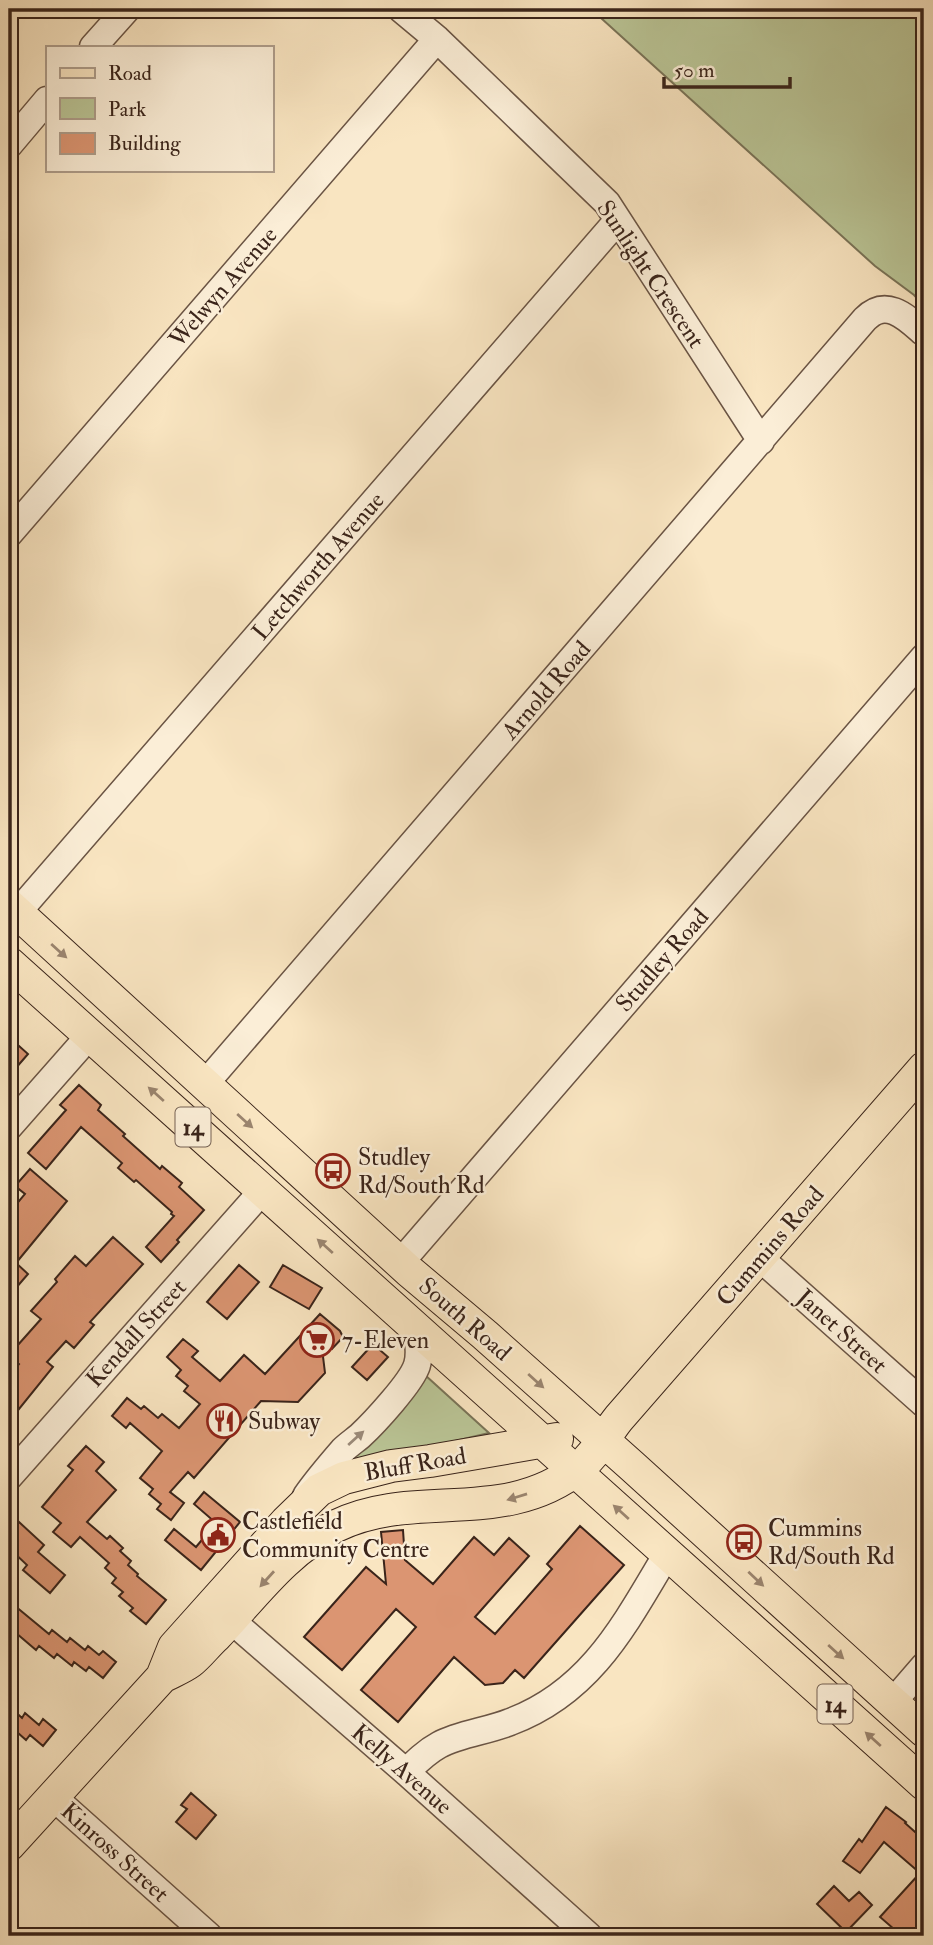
<svg xmlns="http://www.w3.org/2000/svg" width="933" height="1945" font-family="'IM FELL Double Pica',serif">
  <rect width="100%" height="100%" fill="#f9e5c1"/>
  <filter id="stains"><feTurbulence type="fractalNoise" baseFrequency=".00286" numOctaves="4"/><feColorMatrix values="0 0 0 0 .2 0 0 0 0 .09 0 0 0 0 .02 0 0 0 .5 -.17"/></filter>
  <radialGradient id="worn" r=".72"><stop offset=".6" stop-color="#630" stop-opacity="0"/><stop offset="1" stop-color="#630" stop-opacity=".3"/></radialGradient>
  <path fill="#bac596" stroke="#7a7458" stroke-width="2" d="M591 9H924V306L914 295 875 266Z
    M425 1375 489 1433 357 1464 341 1463Z"/>
  <path fill="#db9572" stroke="#3a241a" stroke-width="2" d="M9 1037 28 1054 9 1076Z
    M79 1085 101 1105 98 1110 125 1134 123 1136 160 1169 162 1166 182 1183 179 1187 204 1210 177 1240 179 1242 161 1262 146 1247 174 1216 171 1214 172 1212 136 1180 134 1182 118 1168 122 1163 81 1127 46 1169 28 1153 66 1110 60 1105Z
    M30 1169 67 1201 16 1263 28 1274 9 1296V1213L25 1194 15 1186Z
    M113 1237 143 1264 90 1322 94 1325 74 1348 66 1341 47 1362 53 1367 19 1409 9 1400V1376L19 1364 9 1355 41 1319 31 1311 57 1282 55 1279 75 1256 86 1266Z
    M239 1265 259 1282 227 1319 207 1302Z
    M283 1265 322 1288 309 1309 270 1287Z
    M320 1314 340 1331 343 1337 332 1349 321 1340 325 1373 298 1402 261 1401 194 1478 188 1472 170 1492 184 1503 171 1520 157 1509 161 1504 149 1494 153 1489 140 1478 162 1451 130 1423 126 1428 112 1416 127 1398 141 1409 144 1406 158 1418 162 1414 179 1428 200 1404 184 1391 188 1386 176 1376 181 1370 167 1357 183 1339 198 1351 192 1357 220 1381 244 1355 265 1374Z
    M373 1344 388 1357 367 1380 352 1367Z
    M86 1446 104 1462 96 1471 116 1490 87 1522 107 1539 110 1536 123 1548 120 1551 131 1561 128 1565 138 1574 137 1576 166 1600 146 1624 130 1611 133 1608 119 1596 123 1592 112 1583 116 1578 105 1568 109 1563 80 1537 71 1547 53 1532 61 1523 42 1507 73 1470 68 1466Z
    M204 1492 240 1522 201 1570 165 1540 174 1529 196 1547 216 1523 194 1504Z
    M19 1522 44 1545 38 1552 65 1575 50 1593 23 1570 27 1565 9 1548V1534Z
    M580 1526 624 1565 524 1678 515 1670 503 1683 485 1685 454 1657 398 1722 361 1690 416 1627 396 1609 342 1670 304 1637 366 1567 386 1584 381 1532 403 1530 405 1560 433 1584 474 1537 494 1555 509 1538 529 1556 475 1617 495 1634 552 1569 547 1564Z
    M9 1601 49 1634 52 1630 67 1642 70 1638 85 1650 88 1646 99 1655 103 1651 116 1662 103 1678 89 1667 86 1671 74 1662 72 1666 57 1654 54 1658 39 1646 36 1650 9 1627Z
    M9 1706 22 1718 25 1713 39 1725 43 1719 56 1730 43 1746 30 1735 26 1740 9 1725Z
    M191 1793 216 1815 196 1839 176 1822 187 1809 181 1805Z
    M886 1807 906 1822 905 1823 924 1840V1919L909 1936H902L880 1917 920 1873 884 1842 860 1873 843 1861 859 1839 862 1842Z
    M834 1886 849 1901 859 1892 872 1905 846 1932 817 1904Z"/>
  <g fill="none" stroke-linecap="round" stroke-linejoin="round">
    <g stroke="#6a5444" stroke-width="29">
      <path id="minor" d="M401 9 437 39 607 203 761 441
        M93 47 127 9
        M9 145 47 100
        M9 534 437 39
        M17 913 618 220
        M205 1084 865 319C887 297 907 318 924 333
        M9 1127 90 1035
        M760 1258 924 1404
        M400 1263 924 657
        M9 1477 263 1190
        M306 1496C317 1480 330 1465 343 1450 348 1445 354 1441 360 1436 374 1423 412 1382 417 1365 421 1353 418 1340 416 1327
        M217 1608 406 1772 589 1936
        M892 1703 924 1666
        M406 1772C416 1762 426 1752 439 1745 459 1734 488 1731 510 1722 591 1692 625 1624 667 1554
        M52 1796 209 1936"/>
    </g>
    <g stroke="#3a241a" stroke-width="34">
      <path id="major" d="M9 905 409 1271 485 1335 632 1466 924 1731
        M9 963 924 1784
        M162 1677C171 1672 182 1668 190 1662 199 1655 207 1644 216 1636 254 1596 285 1551 336 1526 415 1487 504 1528 580 1467 597 1453 606 1434 619 1418L924 1068
        M9 1845 162 1677 174 1647 286 1522 319 1490 344 1478 391 1466 430 1461 557 1439"/>
    </g>
    <use href="#minor" stroke="#fbeed7" stroke-width="26"/>
    <use href="#major" stroke="#f9e5c1" stroke-width="32"/>
  </g>
  <defs><path id="oneway-solid" d="M-6-.8H1V-3.2L6.5 0L1 3.2V.8H-6Z" transform="scale(1.75)"/></defs>
  <g fill="#9a846e">
    <use href="#oneway-solid" transform="translate(59 951) rotate(42)"/>
    <use href="#oneway-solid" transform="translate(156 1094) rotate(-138)"/>
    <use href="#oneway-solid" transform="translate(245 1121) rotate(42)"/>
    <use href="#oneway-solid" transform="translate(325 1246) rotate(-138)"/>
    <use href="#oneway-solid" transform="translate(536 1381) rotate(42)"/>
    <use href="#oneway-solid" transform="translate(517 1497) rotate(163)"/>
    <use href="#oneway-solid" transform="translate(621 1512) rotate(-138)"/>
    <use href="#oneway-solid" transform="translate(267 1579) rotate(132)"/>
    <use href="#oneway-solid" transform="translate(756 1579) rotate(43)"/>
    <use href="#oneway-solid" transform="translate(836 1652) rotate(42)"/>
    <use href="#oneway-solid" transform="translate(873 1739) rotate(-138)"/>
  </g>
  <use fill="#9a8978" href="#oneway-solid" transform="translate(356 1438) rotate(-42)"/>
  <defs>
    <g id="bus-ring" transform="scale(1.75)"><circle r="9.5" fill="#fbeed7" stroke="#8f2418" stroke-width="1.5"/><path d="M-5-6H5V4H4V6H2V4H-2V6H-4V4H-5ZM-3.5-4V0h7V-4ZM-3.5 1.2v1.5H-2V1.2ZM2 1.2v1.5H3.5V1.2Z" fill="#8f2418"/></g>
    <g id="supermarket-ring" transform="scale(1.75)"><circle r="9.5" fill="#fbeed7" stroke="#8f2418" stroke-width="1.5"/><path d="M-6-5.5h2.5l.6 2H6L4.5 2H-2.5L-4.4-4H-6ZM-1.5 3.2a1.3 1.3 0 1 0 .1 0ZM3 3.2a1.3 1.3 0 1 0 .1 0Z" fill="#8f2418"/></g>
    <g id="restaurant-ring" transform="scale(1.75)"><circle r="9.5" fill="#fbeed7" stroke="#8f2418" stroke-width="1.5"/><path d="M-5-6h1v4h1v-4h1v4h1v-4h1v5L-1.5 .5V6h-2V.5L-5-1ZM5-6V6H3V1.5H1.5Q1.5-4 5-6Z" fill="#8f2418"/></g>
    <g id="civic-ring" transform="scale(1.75)"><circle r="9.5" fill="#fbeed7" stroke="#8f2418" stroke-width="1.5"/><path d="M-.6-6.5H3V-4.5H.6V-3L4-1V1h2V6H-6V1h2V-1L-.6-3ZM-1.2 2.5V6h2.4V2.5Z" fill="#8f2418"/></g>
  </defs>
  <g fill-rule="evenodd">
    <use href="#bus-ring" x="333" y="1171"/>
    <use href="#supermarket-ring" x="317" y="1340"/>
    <use href="#restaurant-ring" x="224" y="1421"/>
    <use href="#civic-ring" x="218" y="1535"/>
    <use href="#bus-ring" x="744" y="1542"/>
  </g>
  <g text-anchor="middle" stroke-width="5" stroke-linejoin="round" paint-order="stroke">
    <g fill="#fbeed7" stroke="#746153" stroke-width="2">
      <rect x="175.5" y="1107.5" width="35" height="39" rx="5"/>
      <rect x="817.5" y="1684.5" width="35" height="39" rx="5"/>
    </g>
    <g font-size="23" font-weight="bold" fill="#3a241a">
      <text x="193" y="1135">14</text>
      <text x="835" y="1712">14</text>
    </g>
    <g font-size="24" fill="#3a241a" stroke="#fbeed7">
      <text transform="translate(651 274) rotate(56)" y="8">Sunlight Crescent</text>
      <text transform="translate(223 287) rotate(-49)" y="8">Welwyn Avenue</text>
      <text transform="translate(318 566) rotate(-49)" y="8">Letchworth Avenue</text>
      <text transform="translate(546 690) rotate(-49)" y="8">Arnold Road</text>
      <text transform="translate(662 960) rotate(-49)" y="8">Studley Road</text>
      <text transform="translate(770 1246) rotate(-49)" y="8">Cummins Road</text>
      <text transform="translate(465 1319) rotate(41)" y="8">South Road</text>
      <text transform="translate(842 1331) rotate(42)" y="8">Janet Street</text>
      <text transform="translate(136 1333) rotate(-48)" y="8">Kendall Street</text>
      <text transform="translate(415 1464) rotate(-10)" y="8">Bluff Road</text>
      <text transform="translate(402 1769) rotate(41)" y="8">Kelly Avenue</text>
      <text transform="translate(115 1852) rotate(42)" y="8">Kinross Street</text>
    </g>
    <g font-size="24" fill="#3a241a" stroke="#fbeed7" text-anchor="start">
      <text x="358" y="1165">Studley<tspan x="358" dy="28">Rd/South Rd</tspan></text>
      <text x="342" y="1348">7-Eleven</text>
      <text x="248" y="1429">Subway</text>
      <text x="242" y="1529">Castlefield<tspan x="242" dy="28">Community Centre</tspan></text>
      <text x="768" y="1536">Cummins<tspan x="768" dy="28">Rd/South Rd</tspan></text>
    </g>
  </g>
  <rect width="933" height="1945" fill="none" stroke="#f9e5c1" stroke-width="35"/>
  <rect x="10" y="10" width="912" height="1924" fill="none" stroke="#3a241a" stroke-width="3.5"/>
  <rect x="18" y="18" width="898" height="1910" fill="none" stroke="#3a241a" stroke-width="2"/>
  <rect x="46" y="46" width="228" height="126" fill="#fbeed7" stroke="#ae9d8b" stroke-width="2"/>
  <rect x="60" y="68" width="35" height="10" fill="#f9e5c1" stroke="#ae9d8b" stroke-width="2"/>
  <text x="108" y="80" font-size="21" fill="#3a241a">Road</text>
  <rect x="60" y="98" width="35" height="21" fill="#bac596" stroke="#ae9d8b" stroke-width="2"/>
  <text x="108" y="116" font-size="21" fill="#3a241a">Park</text>
  <rect x="60" y="133" width="35" height="21" fill="#db9572" stroke="#ae9d8b" stroke-width="2"/>
  <text x="108" y="150" font-size="21" fill="#3a241a">Building</text>
  <path d="M664 77v10h126v-10" fill="none" stroke="#3a241a" stroke-width="3.5"/>
  <text x="674" y="77" font-size="21" fill="#3a241a" stroke="#fbeed7" stroke-width="5" paint-order="stroke">50 m</text>
  <rect width="100%" height="100%" filter="url(#stains)"/>
  <rect width="100%" height="100%" fill="url(#worn)"/>
</svg>
